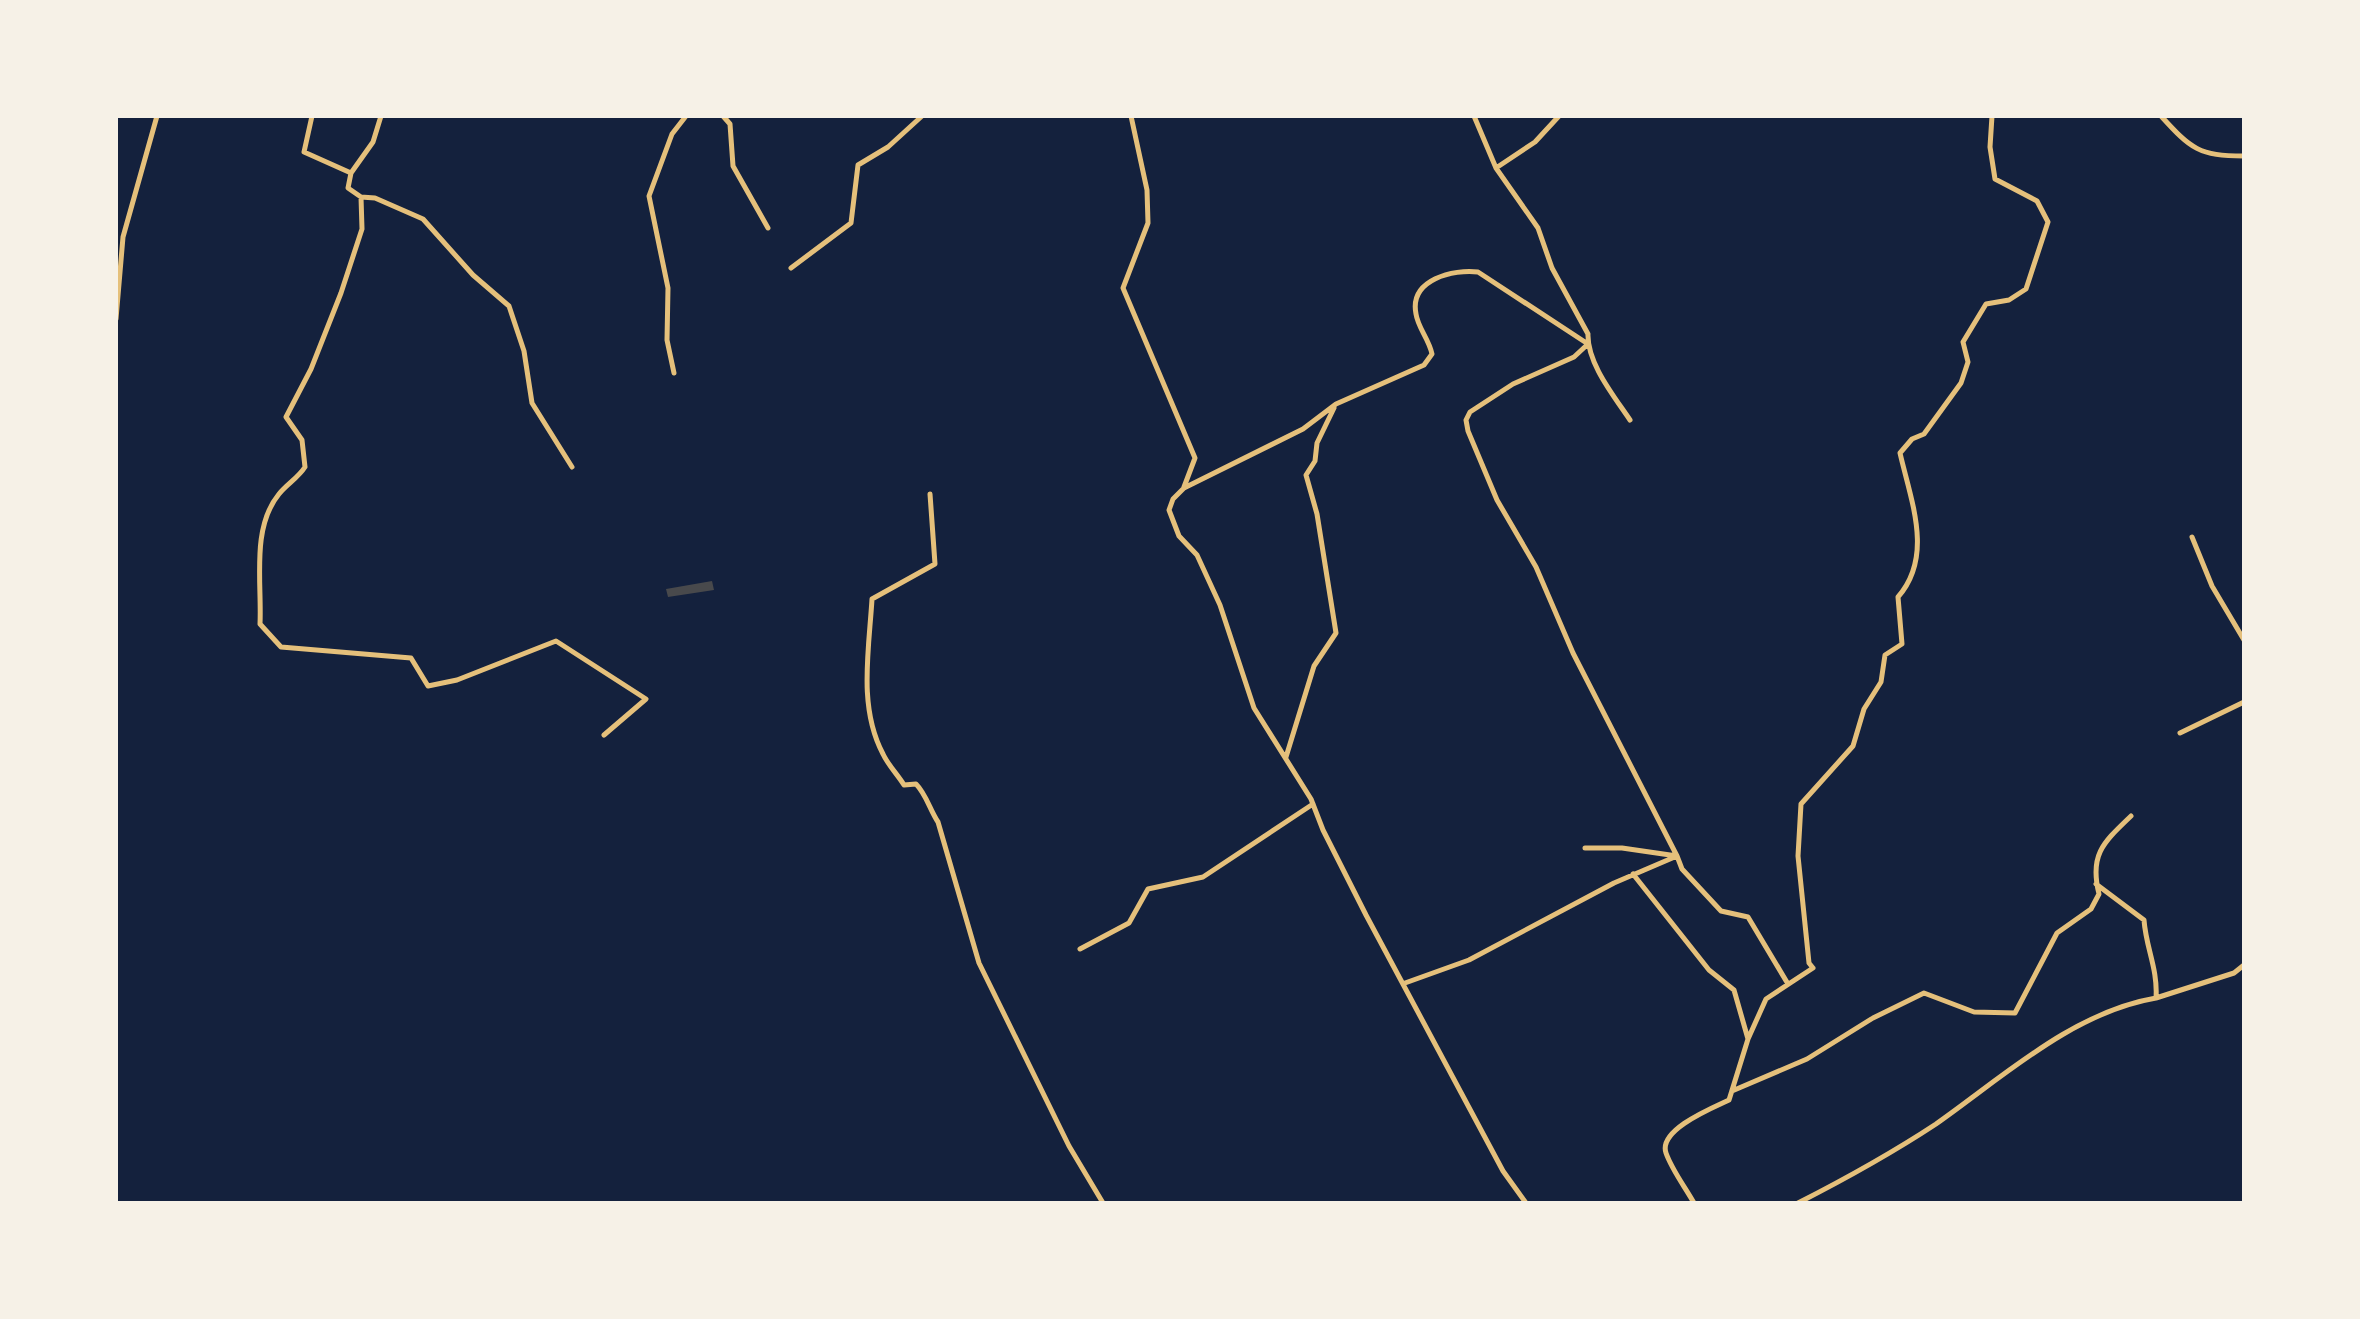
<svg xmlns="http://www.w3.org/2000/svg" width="2360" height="1319" font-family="'DejaVu Sans',sans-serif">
  <rect width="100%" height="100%" fill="#14213d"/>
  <path fill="#48494c" d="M712 581 714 590 668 597 666 589Z"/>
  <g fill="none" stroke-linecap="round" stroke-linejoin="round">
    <path stroke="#e5c07b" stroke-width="5" d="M312 116 304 152 351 173
      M381 116 373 142 351 173 348 188 361 197 375 198 423 219 473 275 509 306 524 351 532 403 572 467
      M723 116 730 124 733 166 768 228
      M1131 116 1147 190 1148 223 1123 288 1195 458 1184 487
      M1474 116 1496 168 1538 228 1552 268 1588 334C1587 363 1614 396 1630 420
      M2161 116C2191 149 2199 156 2244 156
      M1496 168 1535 142 1559 116
      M361 197 362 229 341 293 311 369 286 417 302 440 305 467C298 478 287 484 279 494 251 528 262 583 260 624L281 647 411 658 428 686 457 680 556 641 646 699 604 735
      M791 268 851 223 858 165 888 147 922 116
      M116 319 123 237 157 116
      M674 373 667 340 668 288 649 196 672 134 686 116
      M930 494 935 564 872 599C869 650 858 707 883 754 888 765 898 775 904 785L916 784C926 794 930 810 938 822L979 963 1069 1146 1103 1203
      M2192 537 2212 586 2244 640
      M2180 733 2244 702
      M1286 757 1314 666 1336 633 1317 514 1306 475 1315 461 1317 443 1334 408
      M1585 848H1622L1677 856 1682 869 1721 911 1748 917 1788 984
      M1633 874 1709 970 1734 990 1748 1039 1729 1100C1712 1108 1658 1130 1666 1153 1672 1170 1685 1187 1694 1203
      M1080 949 1129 923 1148 889 1203 877 1313 804
      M1405 983 1469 960 1614 883 1677 856 1573 653 1536 567 1497 500 1468 431 1466 420 1470 412 1513 384 1574 357 1588 344
      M2156 998 2234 973 2244 965
      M1748 1039 1766 999 1813 968 1809 963 1798 856 1801 804 1853 746 1864 709 1881 682 1885 655 1902 644 1898 597C1934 556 1911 501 1900 453L1912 439 1924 434 1961 383 1968 362 1963 342 1986 304 2009 300 2026 289 2048 222 2037 201 1995 179 1990 147 1992 116
      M1732 1091 1807 1059 1873 1018 1924 993 1974 1012 2015 1013 2057 933 2091 909 2099 894C2089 854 2104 842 2131 816
      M1526 1203 1503 1171 1366 915 1323 830 1311 799 1254 708 1220 605 1197 555 1179 536 1169 510 1173 499 1184 488 1303 429 1336 404 1424 365 1432 354C1429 339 1418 328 1416 314 1409 279 1454 269 1478 272L1588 344
      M1798 1203C1845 1179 1892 1153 1936 1124 2003 1077 2073 1012 2156 998 2158 969 2146 948 2144 920L2096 884"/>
  </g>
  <rect width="2360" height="1319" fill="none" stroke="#f6f1e7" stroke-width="236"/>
</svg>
